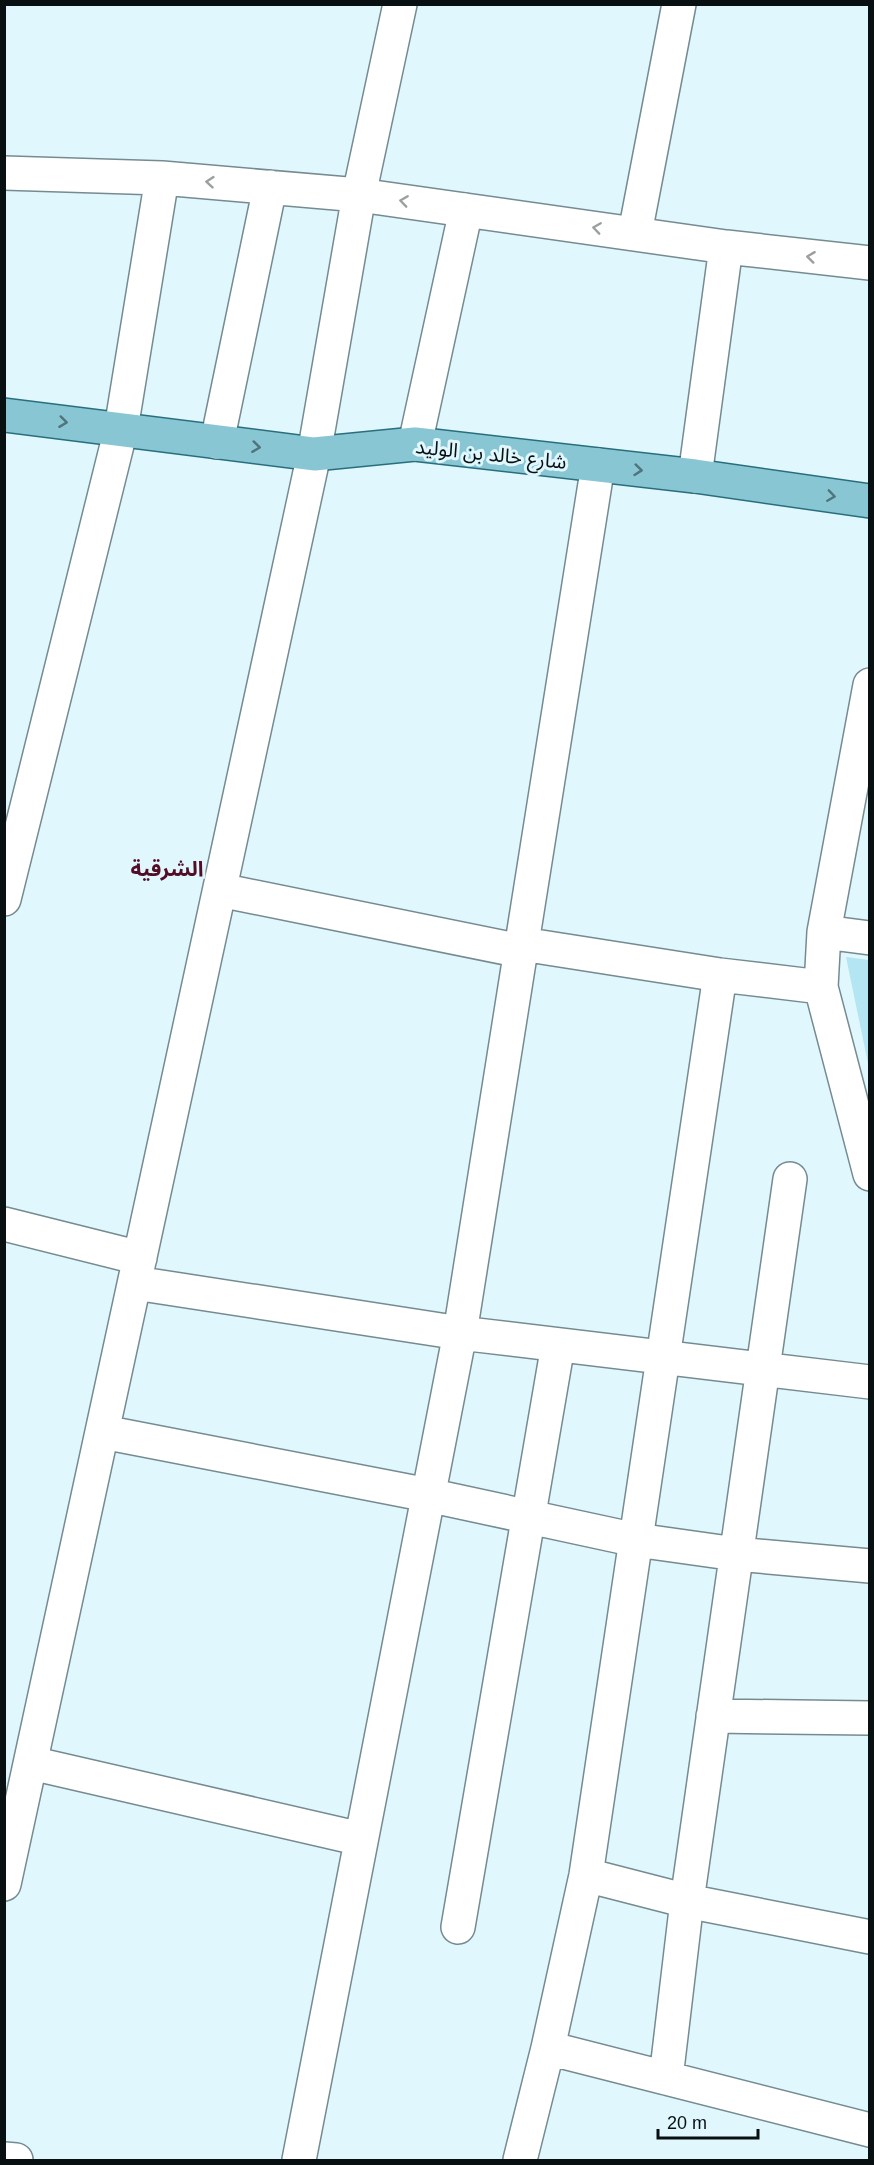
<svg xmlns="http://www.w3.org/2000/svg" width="874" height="2165" font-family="Arial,'Noto Sans Arabic',sans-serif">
  <rect width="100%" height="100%" fill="#e0f7fd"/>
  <path fill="#b3e5f2" d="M846 957 869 960V1068Z"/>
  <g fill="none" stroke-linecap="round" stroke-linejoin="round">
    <g stroke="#758b90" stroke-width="36">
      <path id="minor" d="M4 173 162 178 359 195 726 247 870 263
        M635 233 679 4
        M217 442 270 187
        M415 444 466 210
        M695 476 726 247
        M870 685 824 932 821 987 870 1174
        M220 890 521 951
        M4 899 121 429 162 178
        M824 932 870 938
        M522 944 720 975 821 987
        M4 1224 140 1258
        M135 1283 460 1333 870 1382
        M103 1432 428 1495 636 1540 736 1554 870 1566
        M713 1716 870 1718
        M31 1763 361 1839
        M586 1875 687 1901 870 1937
        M4 1884 314 454 359 195 400 4
        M458 1927 558 1345
        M548 2048 870 2130
        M666 2078 687 1901 790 1179
        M4 2159 16 2160
        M299 2160 460 1333 598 465
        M520 2160 548 2048 586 1875 720 975"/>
    </g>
    <g stroke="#296e7d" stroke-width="36">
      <path id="major" d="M4 415 314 454 415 444 695 476 870 501"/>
    </g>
    <use href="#minor" stroke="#fff" stroke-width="33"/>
    <use href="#major" stroke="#89c6d3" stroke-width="33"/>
  </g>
  <defs><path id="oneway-chevron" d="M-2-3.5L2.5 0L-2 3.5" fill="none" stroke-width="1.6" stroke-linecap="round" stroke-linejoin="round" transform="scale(1.5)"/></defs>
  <g stroke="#9c9fa0">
    <use href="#oneway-chevron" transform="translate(210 182) rotate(-175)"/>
    <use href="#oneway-chevron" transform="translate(404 201) rotate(-172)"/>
    <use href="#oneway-chevron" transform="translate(597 228) rotate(-172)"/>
    <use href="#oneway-chevron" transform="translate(811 257) rotate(-173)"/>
  </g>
  <g stroke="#4f747c">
    <use href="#oneway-chevron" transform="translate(63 422) rotate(7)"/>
    <use href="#oneway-chevron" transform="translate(256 447) rotate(7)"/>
    <use href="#oneway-chevron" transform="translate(638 470) rotate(6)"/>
    <use href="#oneway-chevron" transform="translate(831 496) rotate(8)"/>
  </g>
  <g text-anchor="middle" stroke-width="6" stroke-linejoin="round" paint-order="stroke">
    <g font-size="20" fill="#081012" stroke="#e0f7fd">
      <text transform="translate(491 454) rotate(6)" y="7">شارع خالد بن الوليد</text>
    </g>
    <g font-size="21" font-weight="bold" fill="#520e26" stroke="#e0f7fd">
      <text x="167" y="876">الشرقية</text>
    </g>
  </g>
  <rect width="874" height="2165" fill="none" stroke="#081012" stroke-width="12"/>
  <path d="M658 2129v9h100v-9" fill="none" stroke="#081012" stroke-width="3"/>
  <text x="667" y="2129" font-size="18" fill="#081012" stroke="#e0f7fd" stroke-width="4.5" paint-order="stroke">20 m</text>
</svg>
